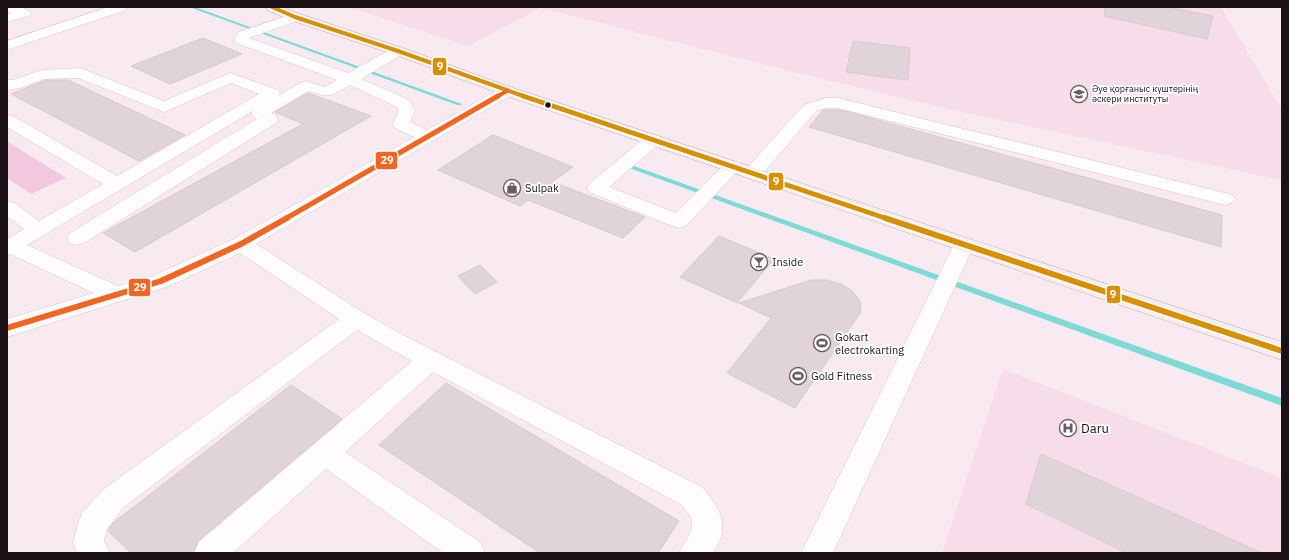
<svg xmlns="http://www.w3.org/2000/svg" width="1289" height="560" font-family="'IBM Plex Sans',sans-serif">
  <rect width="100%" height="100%" fill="#f9eaf1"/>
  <path fill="#f6dde9" d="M348 7H1221L1282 110V180L952 110 790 71 541 8 468 46Z
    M1003 369 1282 478V553H942Z"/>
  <path fill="#f1c8dd" d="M8 142 66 178 31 194 7 178Z"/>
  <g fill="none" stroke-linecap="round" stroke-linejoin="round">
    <path fill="#7edad5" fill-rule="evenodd" d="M189 7H195L462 104 461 105H457Z
      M634 166 1282 398V406L632 169 631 168Z"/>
  </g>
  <path fill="#e1d3da" stroke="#d5c8ce" d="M1105 7H1167L1213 16 1207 39 1104 16Z
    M203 38 242 54 170 84 131 66Z
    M853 41 910 48 908 80 846 72Z
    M46 80H68L185 135 139 161 11 94Z
    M308 93 371 116 135 252 103 233 303 124 275 112Z
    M823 110H838L849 112 1222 215 1221 247 809 127Z
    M493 135 573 167 552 182 645 217 623 238 528 200 520 206 438 170Z
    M719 236 774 259 737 303 680 277Z
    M480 265 497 282 475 294 458 276Z
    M811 280H826L841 284 852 291 860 301 861 312 795 408 727 373 771 318 739 303Z
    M446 383 679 521 658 553H540L379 445Z
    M291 385 342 419 198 541 193 553H131L108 531 113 523Z
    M1041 454 1262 553H1127L1026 504Z"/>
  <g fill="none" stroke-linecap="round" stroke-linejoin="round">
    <g stroke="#d4c7cd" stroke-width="1">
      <path id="minor" d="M7 7C15 7 25 6 31 13L29 16 7 22V14L11 13 7 11Z
        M108 7H127L126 10 7 50V41Z
        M295 13 300 14 302 17 300 20 249 38 348 73 393 48 398 47 403 48 405 51 403 54 361 79 405 98 410 102 415 111 410 122 427 130 501 88 507 86 513 88 515 91 513 94 256 244 364 313 399 333 702 487C721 510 731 525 713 553H679C684 542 696 531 691 518 690 514 684 509 682 505L433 372 345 452 480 542 485 553H443L326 469 233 553H194L199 542 412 361 357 330 124 507 107 529 104 541 110 553H77L73 543 78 523 82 513 104 489 339 319 240 253 169 286 7 337V319L94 293 10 254 7 255V239L24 229 7 216V201L14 203 39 221 103 184 7 127V115L13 116 117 176 259 94 231 83 164 112 78 78 44 79 20 88 7 90V80H13L42 70 80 68 164 101 230 73 278 90 280 93 278 96 300 83 306 81 325 87 337 80 236 43 234 37 239 32ZM350 85 397 107 399 111 393 124 395 128 414 137 234 239 153 276 118 286 27 245 253 111 251 114 257 119 70 233 67 238 70 243 77 245 84 243 276 123 278 119 276 115 271 113 308 91C331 98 329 97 350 85Z
        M825 98H838L1225 193 1232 195 1235 199 1232 203 1225 205 838 108H826L816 111 760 177 753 179 746 177 744 173 746 169 804 105Z
        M653 135 659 136 662 140 659 144 609 187 676 213 727 162 733 161 739 162 742 166 686 226 679 228 672 226 589 192 587 188 589 184 647 136Z
        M964 238 971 240 974 245 833 553H801L954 245 957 240Z"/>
    </g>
    <g stroke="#c1aeb7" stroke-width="1">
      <path id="major" d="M266 7H283L300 14 403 48 513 88 1282 342V360L501 94 393 54 290 20 267 10Z"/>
    </g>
    <use href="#minor" fill="#fefcfd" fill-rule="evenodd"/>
    <use href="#major" fill="#f6edf1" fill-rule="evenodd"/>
    <g stroke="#fff" stroke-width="6">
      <path id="bus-1-far2" d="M272 7 295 17 398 51 526 97"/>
    </g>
    <g stroke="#fff" stroke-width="8">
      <path id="bus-1-far1" d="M523 96 888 219"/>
    </g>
    <g stroke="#fff" stroke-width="9">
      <path id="bus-1" d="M885 218 1282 351"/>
    </g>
    <g stroke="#fff" stroke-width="6">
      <path id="bus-2-far2" d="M496 97 507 91"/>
    </g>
    <g stroke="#fff" stroke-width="8">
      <path id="bus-2-far1" d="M285 219 498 96"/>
    </g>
    <g stroke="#fff" stroke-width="9">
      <path id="bus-2" d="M7 328 161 281 241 244 287 218"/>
    </g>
    <use href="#bus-1-far2" stroke="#d69003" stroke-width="4"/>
    <use href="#bus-1-far1" stroke="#d69003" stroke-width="5"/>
    <use href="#bus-1" stroke="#d69003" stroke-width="6"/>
    <use href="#bus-2-far2" stroke="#f26522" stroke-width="4"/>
    <use href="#bus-2-far1" stroke="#f26522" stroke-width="5"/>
    <use href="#bus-2" stroke="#f26522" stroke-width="6"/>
  </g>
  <defs>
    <g id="university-ring" transform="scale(0.9)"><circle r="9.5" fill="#fff" stroke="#695d63" stroke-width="1.5"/><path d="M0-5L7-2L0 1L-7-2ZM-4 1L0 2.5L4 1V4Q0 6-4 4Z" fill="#695d63"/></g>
    <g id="shop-ring" transform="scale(0.9)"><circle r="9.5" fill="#fff" stroke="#695d63" stroke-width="1.5"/><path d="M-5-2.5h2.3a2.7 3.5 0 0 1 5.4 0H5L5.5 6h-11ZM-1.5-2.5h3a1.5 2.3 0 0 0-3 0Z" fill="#695d63"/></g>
    <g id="bar-ring" transform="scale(0.9)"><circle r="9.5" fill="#fff" stroke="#695d63" stroke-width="1.5"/><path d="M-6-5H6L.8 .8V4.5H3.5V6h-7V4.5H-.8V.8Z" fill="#695d63"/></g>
    <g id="stadium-ring" transform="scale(0.9)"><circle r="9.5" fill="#fff" stroke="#695d63" stroke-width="1.5"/><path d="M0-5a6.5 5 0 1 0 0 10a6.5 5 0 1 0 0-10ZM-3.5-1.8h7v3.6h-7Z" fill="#695d63"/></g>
    <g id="hospital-ring" transform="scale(0.9)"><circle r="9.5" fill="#fff" stroke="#695d63" stroke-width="1.5"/><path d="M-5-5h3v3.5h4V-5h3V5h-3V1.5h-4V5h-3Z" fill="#695d63"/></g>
  </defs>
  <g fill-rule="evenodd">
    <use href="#university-ring" x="1079" y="94"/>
    <use href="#shop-ring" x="512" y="188"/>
    <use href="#bar-ring" x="759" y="262"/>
    <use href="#stadium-ring" x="822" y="343"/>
    <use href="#stadium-ring" x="798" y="376"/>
    <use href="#hospital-ring" x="1068" y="428"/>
  </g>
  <circle fill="#1c1117" stroke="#fff" stroke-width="1.5" cx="548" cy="105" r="3.5"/>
  <g text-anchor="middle" stroke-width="3.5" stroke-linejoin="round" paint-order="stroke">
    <g font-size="9" fill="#1c1117" stroke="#fff" text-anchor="start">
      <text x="1092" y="92">Әуе қорғаныс күштерінің<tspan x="1092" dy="10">әскери институты</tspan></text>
    </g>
    <g font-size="11" fill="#1c1117" stroke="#fff" text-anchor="start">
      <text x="525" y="192">Sulpak</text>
      <text x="772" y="266">Inside</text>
      <text x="835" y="341">Gokart<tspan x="835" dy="13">electrokarting</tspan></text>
      <text x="811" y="380">Gold Fitness</text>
    </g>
    <g font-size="13" fill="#1c1117" stroke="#fff" text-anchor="start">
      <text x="1081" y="433">Daru</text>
    </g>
  </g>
  <g stroke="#fff" stroke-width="1.5">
    <rect x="432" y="57" width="15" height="19" rx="4" fill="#d69003"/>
    <rect x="375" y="151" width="23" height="19" rx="4" fill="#f26522"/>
    <rect x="768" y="172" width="16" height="19" rx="4" fill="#d69003"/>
    <rect x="128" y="278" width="23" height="19" rx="4" fill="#f26522"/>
    <rect x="1106" y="285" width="15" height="19" rx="4" fill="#d69003"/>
  </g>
  <g font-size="11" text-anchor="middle" font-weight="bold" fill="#fff">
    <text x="440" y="70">9</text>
    <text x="387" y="164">29</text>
    <text x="776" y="185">9</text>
    <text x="140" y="291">29</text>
    <text x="1113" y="298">9</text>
  </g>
  <rect width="1289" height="560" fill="none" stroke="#1c1117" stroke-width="16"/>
</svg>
